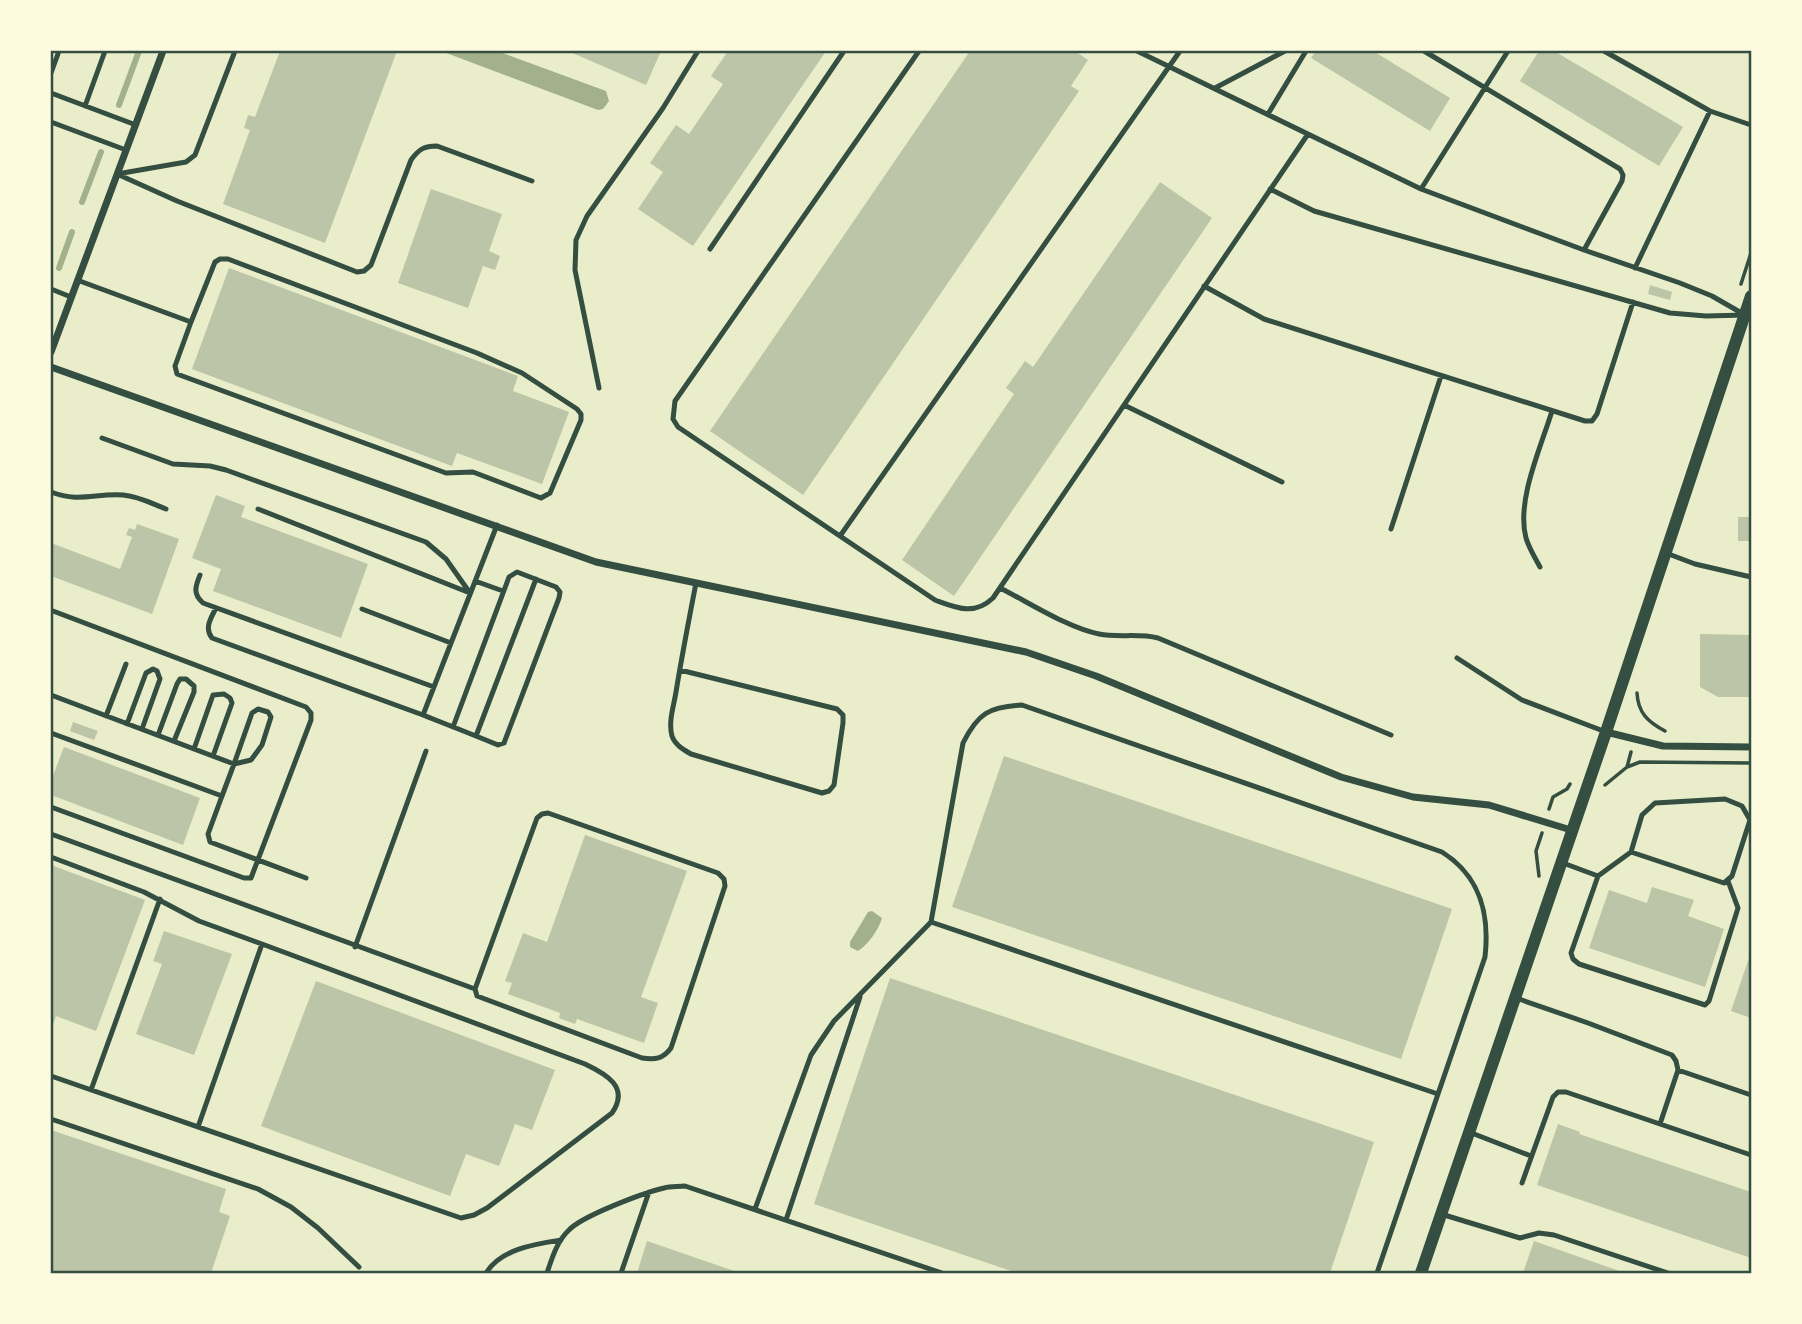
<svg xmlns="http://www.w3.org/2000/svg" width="1802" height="1324" font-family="Mulish,sans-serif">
  <rect width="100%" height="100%" fill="#e9edc9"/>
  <path fill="#a3b18a" d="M441 51H497L606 91 609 101 603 109 598 110Z
    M872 911 882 918C879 929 868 945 858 951L850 947V942L868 912Z"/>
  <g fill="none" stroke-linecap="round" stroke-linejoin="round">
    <path stroke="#a3b18a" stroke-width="6" d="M119 105 139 51
      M82 202 101 152
      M59 268 72 232"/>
  </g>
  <path fill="#bcc5a7" d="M280 51H397L325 243 223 204 250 130 244 128 248 115 255 117Z
    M568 51H661L646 85Z
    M728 51H826L693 246 638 209 663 172 650 163 676 125 689 134 723 84 711 76Z
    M970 51H1075L1088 60 1071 86 1079 91 803 495 710 431Z
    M1316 51H1373L1450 98 1430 131 1311 58Z
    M1539 51H1554L1683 127 1659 166 1520 81Z
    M1160 182 1212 218 954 596 902 560 1014 394 1006 388 1025 361 1033 367Z
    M431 189 502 214 489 251 500 256 495 270 483 266 468 308 398 283Z
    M229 268 518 376 513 391 569 412 542 484 457 453 452 466 192 369Z
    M1650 285 1672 292 1670 300 1648 294Z
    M216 495 245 506 241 517 368 564 341 638 213 591 221 569 192 558Z
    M1738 517H1751V541H1738Z
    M137 524 179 539 152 614 51 576V543L120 569 132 537 126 535 129 528 135 530Z
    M1700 634 1751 635V697H1718L1700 687Z
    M73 722 98 731 94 740 70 731Z
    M64 747 200 798 183 845 51 795V781Z
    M1004 756 1452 909 1401 1059 952 907Z
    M585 835 687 871 641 997 658 1003 644 1043 577 1019 575 1024 559 1018 560 1013 508 994 512 983 505 981 523 933 547 942Z
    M51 865 145 900 96 1031 56 1016 51 1030Z
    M1652 887 1694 900 1688 916 1724 929 1705 987 1589 948 1609 890 1647 903Z
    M164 931 232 954 194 1055 136 1034 162 964 153 961Z
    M1751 952V1018L1731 1011Z
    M890 978 1374 1142 1330 1273H1017L814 1204Z
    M316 981 555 1070 532 1130 515 1124 499 1166 466 1154 450 1196 261 1126Z
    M1558 1124 1580 1132 1579 1134 1751 1192V1258L1537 1185Z
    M51 1130 226 1189 219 1212 230 1216 211 1273H51Z
    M647 1241 740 1273H637Z
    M1534 1241 1625 1273H1523Z"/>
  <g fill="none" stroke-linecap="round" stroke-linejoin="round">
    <path stroke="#344e41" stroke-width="3.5" d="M1741 284 1751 253
      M1637 693C1638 713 1648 722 1665 731
      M1627 767 1631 752
      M1605 785 1627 767 1640 762 1751 763
      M1549 809 1553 797 1567 789 1570 784
      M1539 876 1536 851 1542 833"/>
    <path stroke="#344e41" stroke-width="5" d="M919 51 675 401 673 419 678 427 935 600C957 608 974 616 993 598L1308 134
      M1137 51 1421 189 1584 250 1680 283 1712 296 1745 315 1706 316 1670 313 1314 211 1270 189
      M1424 51 1620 169 1623 175 1622 181 1584 250
      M1604 51 1710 111 1751 125
      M51 73 59 51
      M1215 88 1285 51
      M51 93 136 125
      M85 106 105 51
      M1268 114 1306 51
      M51 122 126 150
      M117 174 177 201 357 272 364 271 371 265 411 160C419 149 424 146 437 146L532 181
      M117 174 186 162 195 155 235 51
      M1421 189 1508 51
      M710 249 844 51
      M1635 268 1710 111
      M77 280 191 322 215 262 220 259H228L477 353 522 373 577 409 581 414V420L550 493 541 498 473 472 446 473 177 374 175 366 191 322
      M1204 286 1264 319 1585 421H1592L1597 414 1633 302
      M51 289 71 297
      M599 388 575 270 576 240 587 216 663 108 698 51
      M1124 405 1282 482
      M102 438 173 464 210 466 226 470 426 542 446 559 470 593 258 509
      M51 492C80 503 95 493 123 495 138 496 153 504 166 509
      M1391 529 1441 376
      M840 536 1180 51
      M1666 553 1695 564 1751 577
      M1540 567C1535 558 1529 548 1526 538 1516 501 1541 447 1552 411
      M200 575C195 587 193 594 203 603L434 687
      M475 581 503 591
      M1000 588C1028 602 1068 628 1099 634 1119 638 1138 633 1158 638L1391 735
      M216 608C211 618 204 628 212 638L423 715 497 525
      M362 609 451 643
      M1457 658 1522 700 1606 732
      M680 670 837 709 843 715V723L834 785 829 791 822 793 691 754C684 750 675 745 672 736 668 722 674 705 676 692 682 655 689 619 696 583
      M51 695 234 764 222 796 51 733
      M258 709 268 712 271 717 262 745 251 760 234 764 252 713Z
      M423 715C448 725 474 735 498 745L504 743 559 598 560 592 556 587 517 572 509 577 453 727
      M106 716 126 664
      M127 724 146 673 153 669 157 671 160 679 142 729
      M158 735 177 684 180 679H186L194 686V692L174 741
      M476 736 536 579
      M194 749 213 695 224 694 230 698 232 703 213 756
      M222 796 208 834 210 842 306 878
      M51 807 244 878H251L311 720V713L306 707 53 611
      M51 834 475 989 477 996 642 1058C655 1060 663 1059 671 1048L725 886 724 879 718 873 548 813 542 814 537 818 475 989
      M51 857 144 892 199 921 262 944
      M1563 863 1598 876 1631 852 1642 815 1655 803 1725 799 1742 806 1750 820 1732 876 1724 883 1631 852
      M1598 876 1571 953 1573 959 1579 964 1705 1005 1709 1001 1738 908 1728 881
      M931 922 963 743C978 713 989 707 1022 705L1442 852C1480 876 1490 913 1485 957L1438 1094
      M355 947 426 751
      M1516 998 1588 1023 1672 1055 1676 1061 1678 1070 1660 1124
      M1678 1070 1751 1095
      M51 1076 461 1218 474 1215 487 1208 612 1113C630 1087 606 1074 585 1064L262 944 198 1127
      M91 1090 160 899
      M51 1119 258 1189 291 1207 318 1228 359 1267
      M1469 1132 1531 1156
      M1522 1183 1553 1097 1558 1092H1566L1751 1155
      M755 1209 811 1055 834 1021 931 922 1438 1094 1377 1273
      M1441 1214 1520 1238 1539 1233 1554 1235 1668 1273
      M786 1220 860 997
      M486 1273C501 1249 535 1244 561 1240
      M547 1273C552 1258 557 1241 569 1230 582 1216 643 1193 664 1188 671 1186 678 1187 685 1186L942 1273
      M621 1273 649 1192"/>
    <path stroke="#344e41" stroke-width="7" d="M51 352 163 51
      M51 367 596 562 1026 652 1096 676 1341 777 1413 797 1489 805 1571 830
      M1606 732 1663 746 1751 747"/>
    <path stroke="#344e41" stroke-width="12" d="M1421 1273 1606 732 1751 296"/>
  </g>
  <rect width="1802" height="1324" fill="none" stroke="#fefae0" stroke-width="105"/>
  <rect x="52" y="52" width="1698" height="1220" fill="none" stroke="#344e41" stroke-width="2.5"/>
</svg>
